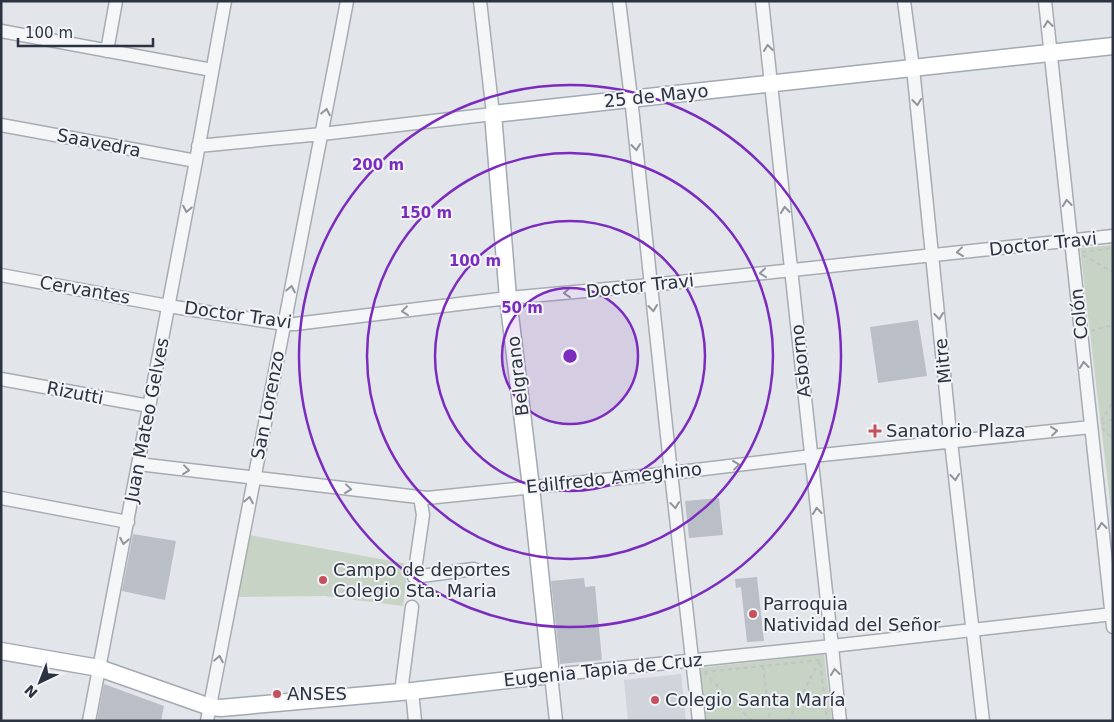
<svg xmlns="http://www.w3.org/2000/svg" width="1114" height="722" font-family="'DejaVu Sans',sans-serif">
  <rect width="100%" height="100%" fill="#e2e5e9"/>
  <path fill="#d0d4db" d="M681 674 686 721H628L624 680Z"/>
  <path fill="#c7d3c4" d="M1113 245V527L1080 248Z
    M249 535 408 564 403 606 325 596 236 597Z
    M824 654 832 721H705L699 668Z"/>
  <path fill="#babec6" d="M918 320 927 376 878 383 870 327Z
    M719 498 723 535 689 538 685 501Z
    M133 534 176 541 165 600 122 591Z
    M757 577 764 641 747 642 741 587 736 588 735 579Z
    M584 578 585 587 595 586 602 660 560 664 551 581Z
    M104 684 164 706 161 721H97Z"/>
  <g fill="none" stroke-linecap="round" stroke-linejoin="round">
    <g stroke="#a7acb3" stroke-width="15">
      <path id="minor" d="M619 1 631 98 671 473 699 721
        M762 1 840 721
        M904 1 913 68 951 442 983 721
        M1045 1 1113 627
        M1 31 212 70
        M107 51 116 1
        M1 125 196 161
        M198 146 322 134 493 114 480 1
        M1 275 168 306 284 324H295L508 298 651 285 1113 236
        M1 379 149 406
        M138 464 427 498 671 473 812 456 1091 427
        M420 497 423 515 414 577 474 569
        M1 498 128 522
        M412 691 415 721
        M401 692 412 607
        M89 721 196 161 225 1
        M207 721C252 480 302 241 347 1
        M556 721 551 675 832 646 1113 614"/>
    </g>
    <g stroke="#a2a9b4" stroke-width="19">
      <path id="major" d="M1 651 99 668 210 707 221 708 412 691 551 675 531 487 508 298 493 114 1113 46"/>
    </g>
    <path stroke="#c0c3c8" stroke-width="2" stroke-dasharray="4 4" stroke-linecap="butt" d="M1082 252 1113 248
      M1083 255 1113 272
      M1091 331 1113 325
      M1101 421 1113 402
      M1101 424 1113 419
      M1102 428 1113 439
      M763 666 770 721
      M704 672 820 660 827 721
      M704 672 752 721
      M788 721 820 660"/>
    <use href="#minor" stroke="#f5f6f8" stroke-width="12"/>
    <use href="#major" stroke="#fff" stroke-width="16"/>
  </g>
  <defs><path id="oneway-chevron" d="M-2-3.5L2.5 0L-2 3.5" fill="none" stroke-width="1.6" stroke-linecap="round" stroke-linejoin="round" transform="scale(1.25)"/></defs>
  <g stroke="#90949c">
    <use href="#oneway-chevron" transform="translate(1048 24) rotate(-97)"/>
    <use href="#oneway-chevron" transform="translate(768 48) rotate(-97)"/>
    <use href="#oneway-chevron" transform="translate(917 102) rotate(84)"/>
    <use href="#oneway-chevron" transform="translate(326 112) rotate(-79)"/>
    <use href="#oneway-chevron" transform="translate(636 147) rotate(84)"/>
    <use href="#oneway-chevron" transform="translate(1067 203) rotate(-96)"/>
    <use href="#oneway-chevron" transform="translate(187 209) rotate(101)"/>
    <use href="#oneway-chevron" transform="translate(785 210) rotate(-96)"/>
    <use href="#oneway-chevron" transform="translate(960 252) rotate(174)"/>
    <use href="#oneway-chevron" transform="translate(763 273) rotate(174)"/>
    <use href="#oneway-chevron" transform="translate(291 289) rotate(-79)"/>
    <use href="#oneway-chevron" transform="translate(567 293) rotate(175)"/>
    <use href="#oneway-chevron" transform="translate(653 308) rotate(84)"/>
    <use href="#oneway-chevron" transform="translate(405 311) rotate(173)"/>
    <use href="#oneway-chevron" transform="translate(939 316) rotate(84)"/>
    <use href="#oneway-chevron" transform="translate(1084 365) rotate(-96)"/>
    <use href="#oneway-chevron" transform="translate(1054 431) rotate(-6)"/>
    <use href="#oneway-chevron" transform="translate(736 465) rotate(-7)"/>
    <use href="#oneway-chevron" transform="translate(186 470) rotate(7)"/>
    <use href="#oneway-chevron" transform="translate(955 477) rotate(84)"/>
    <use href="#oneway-chevron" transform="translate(348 489) rotate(6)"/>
    <use href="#oneway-chevron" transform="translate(249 500) rotate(-79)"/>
    <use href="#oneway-chevron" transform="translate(675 505) rotate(84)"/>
    <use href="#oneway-chevron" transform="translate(817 511) rotate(-96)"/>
    <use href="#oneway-chevron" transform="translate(1102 526) rotate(-96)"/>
    <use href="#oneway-chevron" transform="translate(124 541) rotate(101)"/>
    <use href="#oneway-chevron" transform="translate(219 659) rotate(-79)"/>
    <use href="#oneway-chevron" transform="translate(835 672) rotate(-97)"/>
  </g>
  <circle cx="570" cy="356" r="68" fill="#7b2cbf" fill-opacity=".12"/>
  <g fill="none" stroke="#7b2cbf" stroke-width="2.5">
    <circle cx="570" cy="356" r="68"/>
    <circle cx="570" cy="356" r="135"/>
    <circle cx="570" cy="356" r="203"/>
    <circle cx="570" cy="356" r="271"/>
  </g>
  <g fill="#c4515d" stroke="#f2f4f7" stroke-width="2">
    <path d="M872.5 423.5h5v5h5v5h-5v5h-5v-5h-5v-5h5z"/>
    <circle cx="323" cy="580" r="5"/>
    <circle cx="753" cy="614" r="5"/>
    <circle cx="277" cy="694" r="5"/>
    <circle cx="655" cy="700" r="5"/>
  </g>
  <g text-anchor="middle" stroke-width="4" stroke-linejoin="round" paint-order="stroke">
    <g font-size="18" fill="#2b3240" stroke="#f2f4f7">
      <text transform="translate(656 96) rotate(-6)" y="6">25 de Mayo</text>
      <text transform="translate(99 143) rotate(11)" y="6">Saavedra</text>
      <text transform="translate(1043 244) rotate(-6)" y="6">Doctor Travi</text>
      <text transform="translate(640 286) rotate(-6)" y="6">Doctor Travi</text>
      <text transform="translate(85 290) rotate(10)" y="6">Cervantes</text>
      <text transform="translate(1079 314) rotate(-96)" y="6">Colón</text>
      <text transform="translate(238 315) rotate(8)" y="6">Doctor Travi</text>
      <text transform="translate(801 361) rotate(-96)" y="6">Asborno</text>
      <text transform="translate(943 361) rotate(-96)" y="6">Mitre</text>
      <text transform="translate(518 376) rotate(-97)" y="6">Belgrano</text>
      <text transform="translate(75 393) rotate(11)" y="6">Rizutti</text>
      <text transform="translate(268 405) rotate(-79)" y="6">San Lorenzo</text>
      <text transform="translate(147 420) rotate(-79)" y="6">Juan Mateo Gelves</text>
      <text transform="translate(614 478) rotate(-6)" y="6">Edilfredo Ameghino</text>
      <text transform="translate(603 670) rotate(-6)" y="6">Eugenia Tapia de Cruz</text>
    </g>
    <g font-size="18" fill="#2b3240" stroke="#f2f4f7" text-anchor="start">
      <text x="886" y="437">Sanatorio Plaza</text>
      <text x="333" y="576">Campo de deportes<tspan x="333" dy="21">Colegio Sta. Maria</tspan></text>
      <text x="763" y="610">Parroquia<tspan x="763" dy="21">Natividad del Señor</tspan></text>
      <text x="287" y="700">ANSES</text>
      <text x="665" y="706">Colegio Santa María</text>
    </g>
  </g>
  <circle cx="570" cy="356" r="8" fill="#7b2cbf" stroke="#f2f4f7" stroke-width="2.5"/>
  <g font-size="15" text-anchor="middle" font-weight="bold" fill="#7b2cbf" stroke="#f2f4f7" stroke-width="4" stroke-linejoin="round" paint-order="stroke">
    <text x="378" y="170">200 m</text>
    <text x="426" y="218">150 m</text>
    <text x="475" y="266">100 m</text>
    <text x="522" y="313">50 m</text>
  </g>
  <rect width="1114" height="722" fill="none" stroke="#2b3240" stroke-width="5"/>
  <g transform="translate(40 682) rotate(223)" stroke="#f2f4f7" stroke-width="4" paint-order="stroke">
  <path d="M0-4L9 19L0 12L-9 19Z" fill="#2b3240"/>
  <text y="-8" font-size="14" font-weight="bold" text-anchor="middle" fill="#2b3240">N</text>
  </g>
  <path d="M18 38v8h135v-8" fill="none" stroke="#2b3240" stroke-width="2.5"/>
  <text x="25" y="38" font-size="15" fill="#2b3240" stroke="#f2f4f7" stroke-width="4" paint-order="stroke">100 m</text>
</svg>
